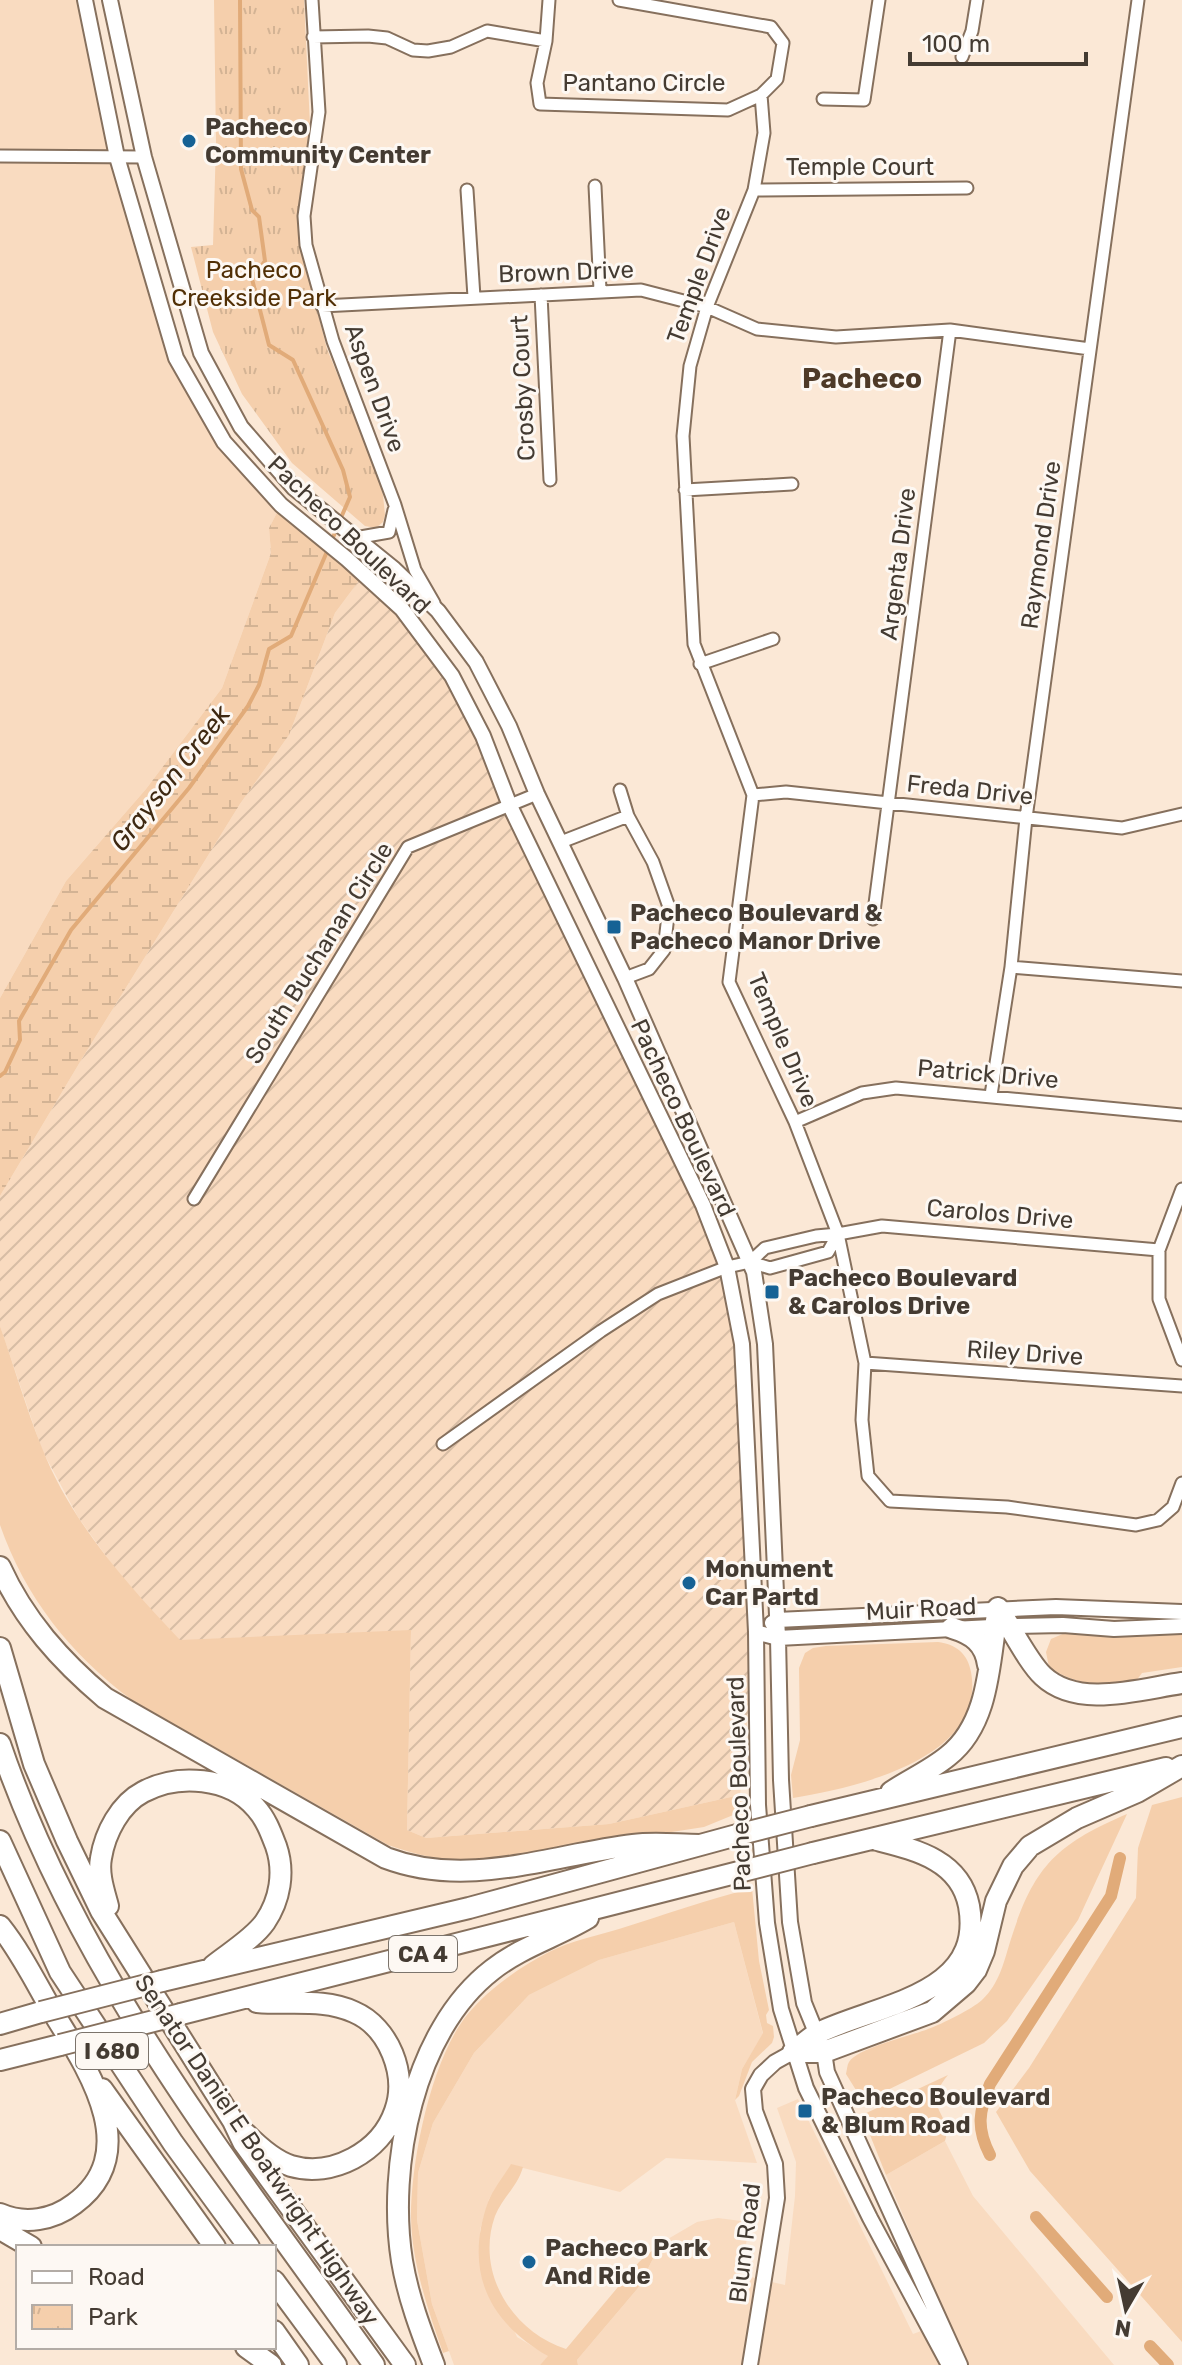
<svg xmlns="http://www.w3.org/2000/svg" width="1182" height="2365" font-family="Rubik,sans-serif">
  <defs>
    <pattern id="industrial-furrows" width="10" height="10" patternUnits="userSpaceOnUse" patternTransform="scale(2)"><rect width="10" height="10" fill="#f9dbc0"/><path d="M-1 1l2-2M0 10L10 0M9 11l2-2" fill="none" stroke="#d7bda5"/></pattern>
    <pattern id="wetland-marsh" width="20" height="14" patternUnits="userSpaceOnUse" patternTransform="scale(2)"><rect width="20" height="14" fill="#f5cfac"/><path d="M1 5h8M5 5V1M11 12h8M15 12V8" fill="none" stroke="#d3b394"/></pattern>
    <pattern id="park-tufts" width="24" height="20" patternUnits="userSpaceOnUse" patternTransform="scale(2)"><rect width="24" height="20" fill="#f5cfac"/><path d="M3 7l-1-3M5 7V3M7 7l1-3M15 17l-1-3M17 17v-4M19 17l1-3" fill="none" stroke="#d3b394"/></pattern>
  </defs>
  <rect width="100%" height="100%" fill="#fbe8d6"/>
  <path fill="#f9dbc0" d="M0 0H85L117 157 176 358 224 442 281 505 269 528 271 553 222 688 146 789 66 881 0 998Z
    M734 1922 763 2034 742 2069 735 2100 757 2163 666 2158 620 2192 511 2165 489 2199 480 2230V2252L517 2337 549 2356 540 2365H454L432 2304 417 2220 418 2173 433 2123 474 2053 529 1995 599 1960Z
    M798 2099 913 2334 948 2321 886 2175 945 2141 973 2196 1114 2365H578L577 2360 638 2288 661 2243 697 2222 718 2218 749 2222 742 2275 785 2285 795 2196 796 2162 777 2108Z"/>
  <path fill="url(#industrial-furrows)" d="M364 574 452 676 703 1205 742 1344 756 1632 740 1795 609 1824 426 1838 407 1830 411 1631 180 1641 126 1584 78 1517 42 1450 0 1326V1196L83 1057 240 804 289 735 335 613Z"/>
  <path fill="#f5cfac" d="M0 1326C14 1366 26 1408 42 1448 71 1522 126 1583 180 1640L411 1630 407 1830 426 1838 609 1824 740 1795 743 1811 704 1827 491 1860C451 1863 427 1858 388 1845L132 1700C71 1655 25 1597 0 1525Z
    M1065 1633 1141 1635 1182 1633V1667L1142 1673 1136 1681C1101 1685 1080 1688 1049 1667L1046 1652 1051 1639Z
    M938 1642C956 1644 968 1654 971 1672 987 1759 854 1788 793 1798L791 1775 800 1740 799 1668 805 1653 813 1648 826 1646Z
    M1182 1797V2342L1030 2171 996 2112 1029 2068 1136 1898 1138 1848 1152 1805Z
    M1127 1814 1078 1920 1007 2021 984 2043 867 2100 859 2095 846 2074C847 2070 847 2065 849 2062 859 2047 911 2036 928 2029 942 2024 972 2009 982 2000 1000 1983 1004 1961 1011 1939 1034 1866 1057 1844 1127 1814Z
    M752 1888 759 1961 769 2010 766 2015 767 2023 773 2026 774 2037 772 2043 752 2062 739 2096 735 2100 742 2069 763 2033 734 1922 599 1960 529 1995 474 2053 433 2123 418 2173 417 2220 432 2304 449 2351 443 2353C428 2310 412 2264 411 2217 411 2160 431 2060 467 2015 488 1989 520 1967 549 1952 570 1941 596 1936 619 1929 663 1915 707 1900 752 1888Z
    M948 2075C919 2110 954 2112 945 2141L886 2175 862 2115Z
    M511 2164 523 2167C518 2186 502 2198 495 2216 475 2272 512 2332 566 2349L639 2262 661 2243 638 2288 577 2360 578 2365H540L548 2356C487 2321 464 2270 488 2202 493 2189 504 2176 511 2164Z"/>
  <path fill="url(#wetland-marsh)" d="M281 505 364 574 335 613 289 735 240 804 83 1057 0 1196V998L66 881 146 789 222 688 271 553 269 528Z"/>
  <path fill="url(#park-tufts)" d="M214 0H304L310 125 300 203 298 237 327 349 372 459 383 495 385 515 383 522 376 528 365 526 292 463 242 394 213 332 191 247 213 245 216 143Z"/>
  <g fill="none" stroke-linecap="round" stroke-linejoin="round">
    <path stroke="#e1ab79" stroke-width="4" d="M240 0 241 169 252 210 259 217 265 261 252 279 269 345 293 360 343 470 350 497 340 520
      M0 1076 5 1072 20 1040 19 1021 71 930 189 788 248 706 259 685 269 649 291 636 337 528"/>
    <path stroke="#e1ab79" stroke-width="12" d="M990 2155C976 2128 979 2111 990 2084L1111 1896 1120 1858
      M1036 2217 1107 2297
      M1150 2346 1168 2365"/>
    <g stroke="#86705d" stroke-width="15">
      <path id="street" d="M312 0 319 112 304 216 306 245 333 341 395 505 415 570 434 603
        M549 0 546 41 537 83 540 104 728 110 761 95 777 79 783 43 771 27 619 0
        M313 37 368 36 387 38 413 50 428 51 451 47 487 31 546 41
        M962 57 972 31 977 0
        M761 95 764 133 754 190 707 307 690 366 683 436 694 644 753 795 729 982 795 1122 838 1234 865 1363 862 1420 868 1476 890 1501 1007 1507 1136 1525 1158 1520 1173 1507 1182 1483
        M823 99 864 100 879 0
        M0 156 144 157
        M595 186 600 290
        M467 190 474 297
        M754 190 967 188
        M541 295 550 480
        M322 306 641 290 707 307 757 329 836 337 950 330 1090 349
        M685 490 792 484
        M355 538 389 532 394 510
        M700 664 773 639
        M620 790 628 816 653 862 669 907 664 950 649 969 625 978
        M753 795 786 792 1122 828 1182 814
        M561 842 628 816
        M873 919 950 330
        M1011 967 1182 981
        M991 1095 1011 967 1026 818 1138 0
        M795 1122 862 1093 896 1088 1182 1115
        M1182 1189 1159 1250V1299L1182 1360
        M194 1199 408 847 537 794
        M838 1234 882 1226 1159 1250
        M865 1363 1182 1386
        M443 1444 601 1331 658 1294 727 1267 750 1262 770 1268 828 1252 838 1234 816 1236 765 1248 750 1262"/>
    </g>
    <g stroke="#86705d" stroke-width="18">
      <path id="secondary" d="M85 0 117 157 176 358 224 442 281 505 347 559 402 609 452 676 483 736 510 806 703 1205 727 1267 742 1344 756 1632 758 1805 767 1923 781 2009 806 2088 870 2218 949 2365
        M110 0 144 157 201 353 241 427 294 488 394 569 438 611 476 662 509 726 537 794 625 978 754 1272 765 1344 778 1638 781 1780 790 1922 804 2003 824 2052 827 2072 960 2365
        M772 1623 777 1620 1056 1607 1182 1612
        M756 1632 778 1638 1011 1626 1063 1625 1114 1629 1182 1626
        M750 2365 777 2198 775 2164 755 2111 753 2089 761 2075 775 2062 793 2052"/>
    </g>
    <g stroke="#86705d" stroke-width="24">
      <path id="highway" d="M0 1567C24 1620 61 1661 105 1698L386 1858C468 1889 550 1855 633 1845 655 1842 678 1845 700 1845
        M998 1608C1011 1627 1028 1662 1043 1676 1078 1709 1140 1689 1182 1683
        M952 1628C972 1634 985 1643 988 1665
        M0 1648 34 1764 67 1841 101 1911 233 2121 243 2142 405 2365
        M0 1744C79 1976 234 2168 374 2365
        M891 1792C909 1780 931 1770 948 1756 991 1722 989 1658 998 1608
        M811 1816 1182 1727
        M0 1841 60 1972 173 2143 249 2247
        M813 1853 1166 1768
        M108 1906C104 1891 98 1874 101 1858 105 1833 120 1804 143 1792 178 1773 230 1777 256 1808 266 1819 271 1833 276 1846 285 1872 280 1900 265 1922 253 1939 229 1953 213 1966
        M0 1926C20 1951 35 1981 51 2009 85 2065 146 2151 74 2204 53 2220 25 2225 0 2214
        M162 1981 469 1908 737 1835
        M181 2014 739 1872
        M0 2024 41 2012
        M793 2052H824L932 2012 966 1983 976 1970 984 1951 996 1901 1013 1866 1030 1846 1077 1818 1137 1792 1182 1766
        M793 2052C801 2046 809 2038 818 2033 877 2004 985 1996 969 1906 960 1860 916 1850 877 1840
        M0 2060 60 2045
        M102 2089 215 2247
        M246 2134C258 2146 275 2161 291 2166 332 2178 381 2152 395 2111 408 2075 389 2027 354 2012 323 1998 290 2005 257 2002
        M0 2229 31 2247
        M274 2281 336 2365
        M274 2331 298 2365
        M246 2347 271 2365
        M434 2365C421 2331 408 2297 402 2261 387 2167 413 2031 492 1970 521 1947 556 1937 588 1918"/>
    </g>
    <use href="#street" stroke="#fff" stroke-width="11"/>
    <use href="#secondary" stroke="#fff" stroke-width="14"/>
    <use href="#highway" stroke="#fff" stroke-width="20"/>
    <g stroke="#86705d" stroke-width="24" stroke-linecap="butt">
      <path id="highway-bridge" d="M737 1835 811 1816
        M739 1872 813 1853
        M41 2012 162 1981
        M60 2045 181 2014"/>
    </g>
    <use href="#highway-bridge" stroke="#fff" stroke-width="20"/>
  </g>
  <g fill="#166295" stroke="#fdf8f3" stroke-width="3">
    <circle cx="189" cy="141" r="8"/>
    <rect x="606" y="919" width="16" height="16" rx="4"/>
    <rect x="764" y="1284" width="16" height="16" rx="4"/>
    <circle cx="689" cy="1583" r="8"/>
    <rect x="797" y="2103" width="16" height="16" rx="4"/>
    <circle cx="529" cy="2262" r="8"/>
  </g>
  <g text-anchor="middle" stroke-width="6" stroke-linejoin="round" paint-order="stroke">
    <g fill="#fdf8f3" stroke="#7c746c" stroke-width="2">
      <rect x="389" y="1936" width="68" height="36" rx="6"/>
      <rect x="76" y="2033" width="72" height="36" rx="6"/>
    </g>
    <g font-size="22" font-weight="bold" fill="#443b32">
      <text x="423" y="1962">CA 4</text>
      <text x="112" y="2059">I 680</text>
    </g>
    <g font-size="24" fill="#443b32" stroke="#fdf8f3">
      <text x="644" y="91">Pantano Circle</text>
      <text x="860" y="175">Temple Court</text>
      <text transform="translate(566 272) rotate(-2)" y="8">Brown Drive</text>
      <text transform="translate(699 275) rotate(-70)" y="8">Temple Drive</text>
      <text transform="translate(375 388) rotate(70)" y="8">Aspen Drive</text>
      <text transform="translate(523 388) rotate(-93)" y="8">Crosby Court</text>
      <text transform="translate(349 535) rotate(44)" y="8">Pacheco Boulevard</text>
      <text transform="translate(1041 545) rotate(-82)" y="8">Raymond Drive</text>
      <text transform="translate(898 564) rotate(-83)" y="8">Argenta Drive</text>
      <text transform="translate(970 790) rotate(6)" y="8">Freda Drive</text>
      <text transform="translate(319 953) rotate(-58)" y="8">South Buchanan Circle</text>
      <text transform="translate(783 1040) rotate(67)" y="8">Temple Drive</text>
      <text transform="translate(988 1074) rotate(5)" y="8">Patrick Drive</text>
      <text transform="translate(683 1118) rotate(65)" y="8">Pacheco Boulevard</text>
      <text transform="translate(1000 1214) rotate(5)" y="8">Carolos Drive</text>
      <text transform="translate(1025 1353) rotate(4)" y="8">Riley Drive</text>
      <text transform="translate(921 1609) rotate(-3)" y="8">Muir Road</text>
      <text transform="translate(739 1784) rotate(-92)" y="8">Pacheco Boulevard</text>
      <text transform="translate(257 2150) rotate(56)" y="8">Senator Daniel E Boatwright Highway</text>
      <text transform="translate(745 2243) rotate(-83)" y="8">Blum Road</text>
    </g>
    <g font-size="24" font-weight="bold" fill="#443b32" stroke="#fdf8f3" text-anchor="start">
      <text x="205" y="135">Pacheco<tspan x="205" dy="28">Community Center</tspan></text>
      <text x="630" y="921">Pacheco Boulevard &amp;<tspan x="630" dy="28">Pacheco Manor Drive</tspan></text>
      <text x="788" y="1286">Pacheco Boulevard<tspan x="788" dy="28">&amp; Carolos Drive</tspan></text>
      <text x="705" y="1577">Monument<tspan x="705" dy="28">Car Partd</tspan></text>
      <text x="821" y="2105">Pacheco Boulevard<tspan x="821" dy="28">&amp; Blum Road</tspan></text>
      <text x="545" y="2256">Pacheco Park<tspan x="545" dy="28">And Ride</tspan></text>
    </g>
    <g font-size="24" fill="#512f05" stroke="#fdf8f3">
      <text x="254" y="278">Pacheco<tspan x="254" dy="28">Creekside Park</tspan></text>
    </g>
    <g font-size="26" font-style="italic" fill="#3e2811" stroke="#fdf8f3">
      <text transform="translate(170 778) rotate(-52)" y="9">Grayson Creek</text>
    </g>
    <g font-size="28" font-weight="bold" fill="#4e3a28" stroke="#fdf8f3">
      <text x="862" y="388">Pacheco</text>
    </g>
  </g>
  <rect x="16" y="2245" width="260" height="104" fill="#fdf8f3" stroke="#b3aca6" stroke-width="2"/>
  <rect x="32" y="2271" width="40" height="12" fill="#ffffff" stroke="#b3aca6" stroke-width="2"/>
  <text x="88" y="2285" font-size="24" fill="#443b32">Road</text>
  <rect x="32" y="2305" width="40" height="24" fill="url(#park-tufts)" stroke="#b3aca6" stroke-width="2"/>
  <text x="88" y="2325" font-size="24" fill="#443b32">Park</text>
  <g transform="translate(1126 2309) rotate(189)" stroke="#fdf8f3" stroke-width="6" paint-order="stroke">
  <path d="M0-6L14 30L0 20L-14 30Z" fill="#443b32"/>
  <text y="-12" font-size="22" font-weight="bold" text-anchor="middle" fill="#443b32">N</text>
  </g>
  <path d="M910 52v12h176v-12" fill="none" stroke="#443b32" stroke-width="4"/>
  <text x="922" y="52" font-size="24" fill="#443b32" stroke="#fdf8f3" stroke-width="6" paint-order="stroke">100 m</text>
</svg>
